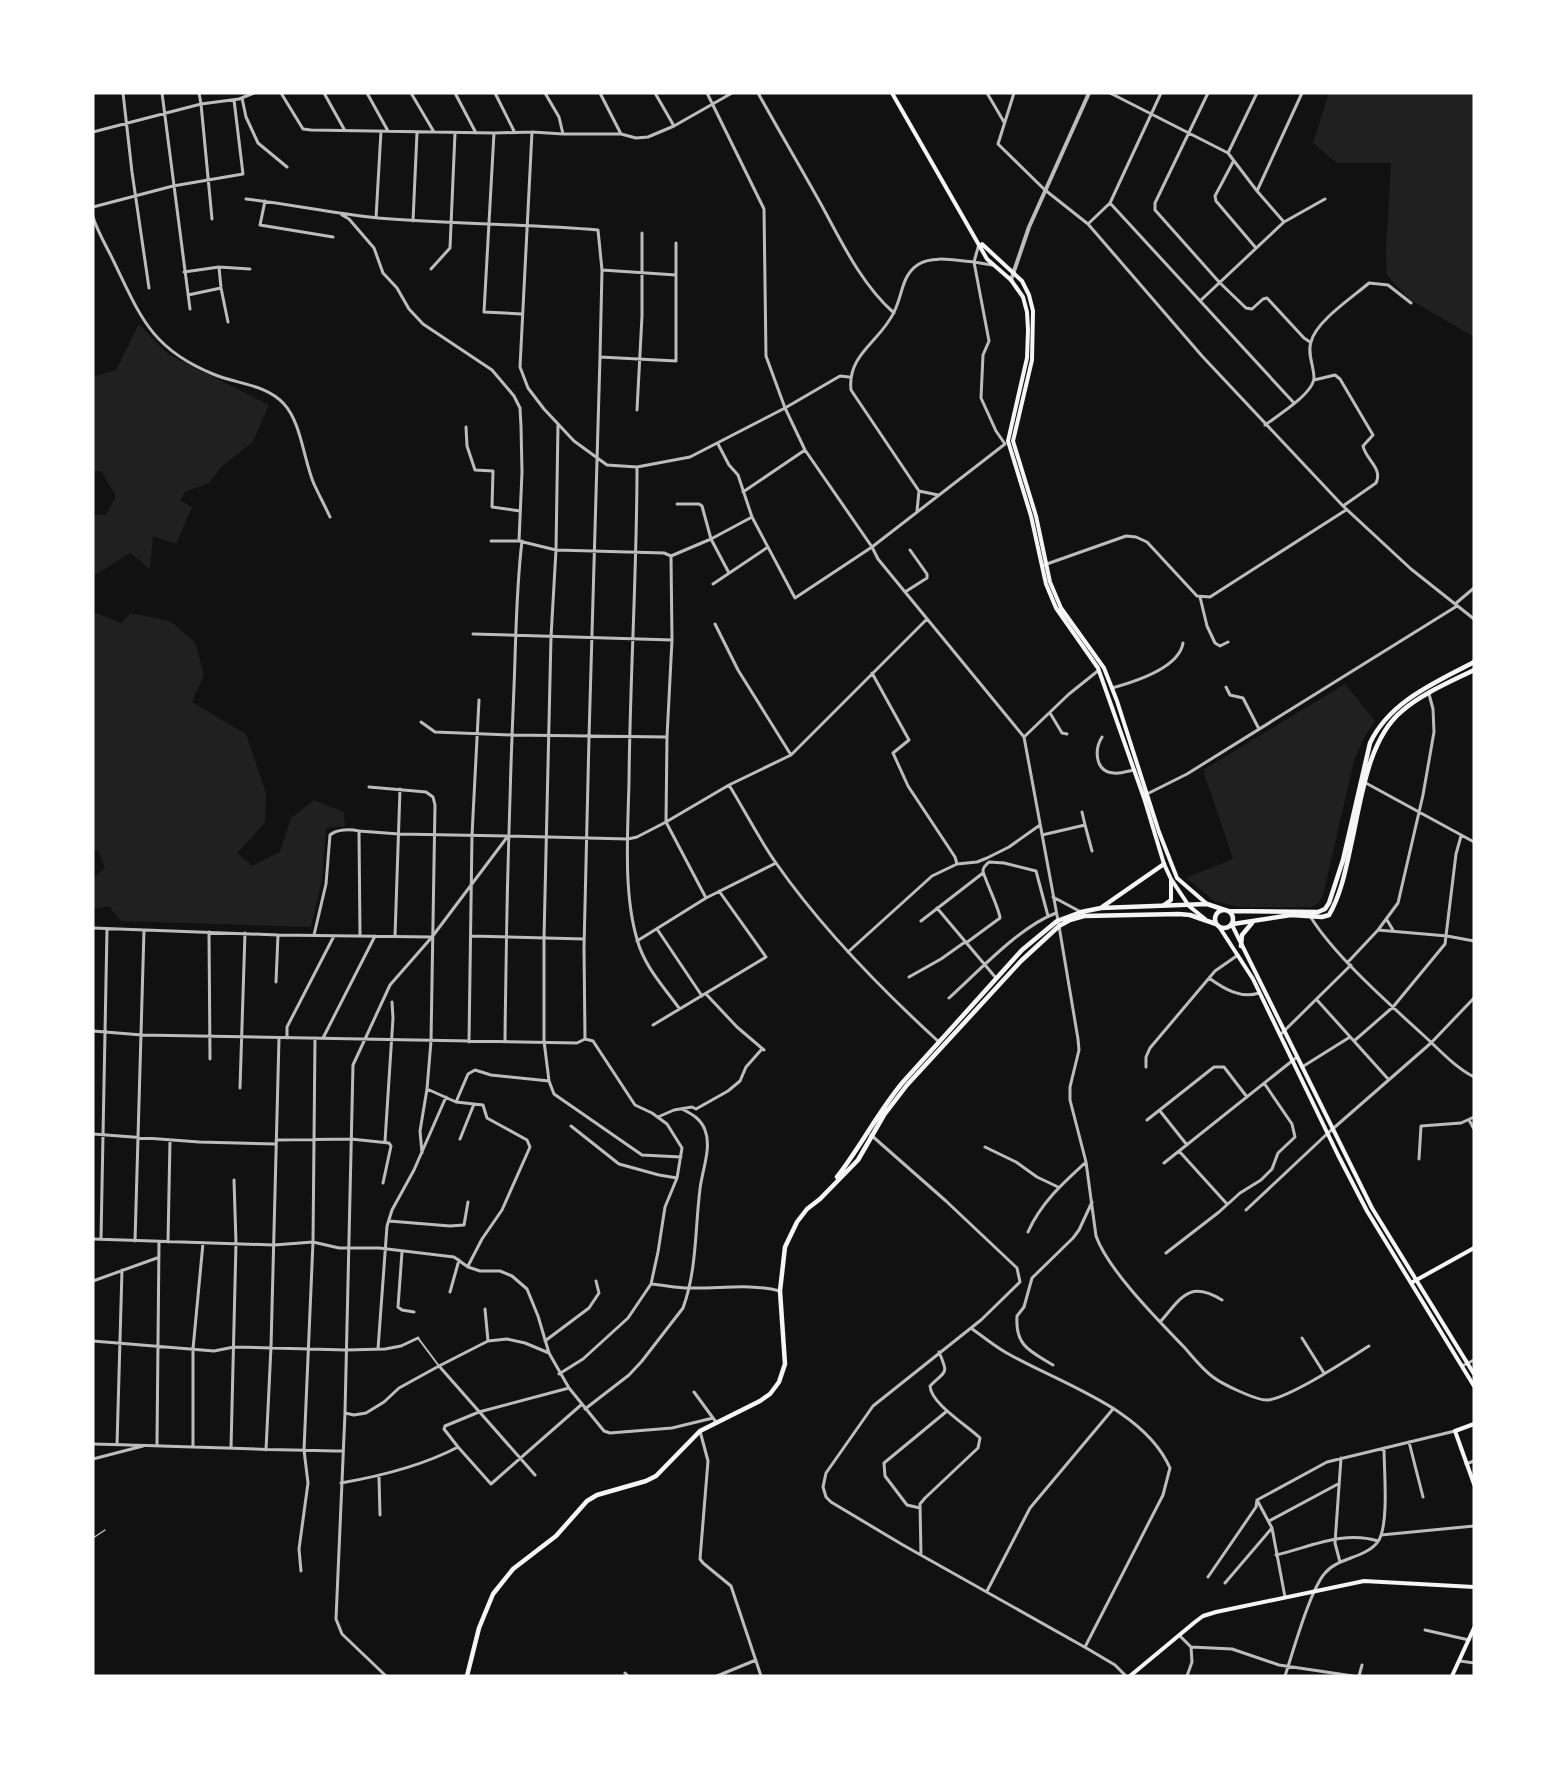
<svg xmlns="http://www.w3.org/2000/svg" width="1567" height="1769" font-family="'Sofia Sans Condensed',sans-serif">
  <rect width="100%" height="100%" fill="#111"/>
  <path fill="#202020" d="M1329 93H1474V337L1409 299 1387 275 1386 249 1391 163H1337L1313 143Z
    M139 324 168 354 269 405 253 442 221 467 209 483 185 492 180 501 192 507 176 544 153 536 150 569 130 553 93 576V515H106L116 496 101 471H93V377L116 370Z
    M93 612 121 623 131 613 170 621 195 642 204 675 192 702 246 734 266 793 265 823 237 853 252 866 280 852 291 818 314 800 344 812 345 826 326 828 322 880 311 927 121 921 109 906 93 909V879L105 868 98 850 93 852Z
    M1345 684 1375 721 1365 736 1354 761 1323 895 1318 904 1310 907H1238L1215 901 1186 878 1233 859 1203 770Z"/>
  <g fill="none" stroke-linecap="round" stroke-linejoin="round">
    <path stroke="#bcbcbc" stroke-width="1.5" d="M93 1538 105 1530"/>
    <path stroke="#bcbcbc" stroke-width="2" d="M418 1338 439 1366"/>
    <path stroke="#bcbcbc" stroke-width="3" d="M123 93 132 172 149 288
      M162 93 190 309
      M199 93 201 104 239 99 254 93
      M281 93 303 129 311 130 494 133 532 132 563 134H621L636 138 648 137 674 126 732 93
      M324 93 344 129
      M367 93 388 131
      M411 93 434 132
      M455 93 476 133
      M495 93 514 131
      M545 93 559 117 563 134
      M600 93 621 134
      M655 93 674 126
      M707 93 764 209 766 356 785 408 805 450 872 547 795 598 752 517 738 475 729 465 718 444
      M758 93C779 131 801 168 822 206 842 243 862 285 894 313
      M987 93 1004 122
      M1014 93 998 144 1045 190 1088 224 1202 356 1343 506 1411 569 1474 619
      M1110 93 1228 153 1257 191 1284 222
      M1161 93 1110 203 1294 403
      M1208 93 1155 203V210L1220 283 1246 308 1252 309 1263 299 1267 298 1304 338 1310 342
      M242 98 246 117 258 143 287 167
      M93 132 201 104 212 219
      M532 132 520 367 528 388 544 409 574 441 607 465 637 467 690 457 785 408 840 376 849 377
      M494 133 484 312 522 314
      M1228 153 1257 93
      M1233 162 1215 196 1216 201 1256 248
      M1257 191 1302 93
      M265 201 260 225 333 237
      M93 207 173 186 243 174 234 100
      M342 215 349 219 374 248 383 273 397 288 409 309 423 324 492 370 514 396 520 408 521 426 522 472 519 541 556 550 664 553 671 556 672 640 667 737 666 822 706 898
      M93 217C98 233 107 247 114 262 141 318 152 349 213 374 236 384 266 384 284 404 301 422 304 461 314 484 319 495 325 506 330 517
      M376 218 381 131
      M413 221 417 133
      M1088 224 1110 203
      M979 244 974 262 992 265
      M219 267 221 288 228 322
      M431 269 450 248 455 133
      M602 270 676 275
      M184 272 219 267 250 269
      M188 295 221 288
      M1200 301 1284 222 1325 199
      M600 357 676 361V243
      M1314 380 1335 375 1340 379 1373 435 1363 446C1366 460 1383 468 1376 483L1343 506
      M637 410 642 316V233
      M558 424 556 550 551 637 544 938V1041L549 1081 554 1094 642 1155 681 1157
      M1265 425C1277 416 1313 394 1314 378 1314 366 1307 354 1311 342 1316 321 1353 297 1369 283L1388 285 1411 303
      M466 427 467 446 475 470 493 471 492 507 520 511
      M1005 444 872 547 878 559 1024 737
      M637 467C637 572 630 676 629 781 628 830 623 892 637 939 644 966 663 986 679 1008
      M919 491 851 390C847 354 881 341 894 312 903 295 901 275 919 264 933 255 958 261 974 262L989 341 983 355 981 398 996 431 1005 444
      M743 492 805 450
      M677 504H699L702 506 711 539 729 573
      M917 511 919 491 938 495
      M491 541H519
      M671 556 711 539 752 517
      M1044 565 1126 536 1136 537 1147 542 1197 596 1210 597 1346 510
      M713 584 768 547
      M905 592 927 578V574L910 550
      M1200 597 1207 626 1215 643 1220 646 1228 642
      M1455 604 1474 588
      M715 624 738 670 791 755
      M473 634 672 640
      M1099 670 1069 694 1024 737 1059 926 1078 1039 1079 1050 1070 1087V1100L1086 1162 1096 1236C1108 1270 1158 1320 1184 1347 1193 1357 1202 1369 1213 1377 1222 1384 1257 1401 1268 1400 1291 1397 1347 1360 1369 1346
      M872 673 909 740 893 753 908 786 955 857 957 864
      M1226 687 1230 695 1243 698 1259 729
      M1112 688C1134 682 1179 668 1183 643
      M1050 713 1062 733 1067 734
      M421 722 435 732 512 735 667 737
      M1102 737C1094 750 1095 772 1114 773 1120 774 1128 771 1134 770
      M1364 782 1474 842
      M729 785C745 811 759 839 776 863 822 929 880 988 939 1042
      M369 787 426 792 433 797 435 805 431 1041 427 1089 420 1131 422 1153
      M1147 794 1187 774 1457 606
      M1082 812 1085 825
      M1042 835 1085 825 1092 851
      M1053 897 1081 912
      M937 908 996 978
      M1310 916C1334 955 1386 1001 1421 1033 1438 1048 1453 1066 1474 1077
      M1387 920 1393 930
      M921 921 983 873
      M93 928 278 935 432 937
      M657 929 702 996
      M1378 930 1398 903 1423 795 1434 732 1433 709 1429 694
      M209 932 210 1059
      M314 935 326 884 330 835C337 829 350 829 359 831
      M360 936 359 831 399 834 507 836
      M395 936 400 789
      M471 936 584 939
      M637 941 706 898 776 863
      M966 943 1000 918C999 907 982 874 983 870 984 866 986 865 989 862L1004 863 1036 871 1048 916
      M848 952 932 876 957 864 977 862 987 858 1009 847 1040 825
      M1348 962 1378 930 1447 936 1474 941
      M909 977 941 959 965 942
      M1209 978C1224 989 1241 999 1259 993
      M276 982 278 935
      M706 994 737 1027 764 1050
      M949 998C979 971 1019 927 1056 913
      M1317 1000 1389 1080
      M653 1025 766 957 719 891
      M93 1031 142 1035 577 1043 585 1039 584 948 589 737 600 357 602 270 598 230C525 224 452 224 378 218 334 214 291 204 246 199
      M1280 1035 1351 965
      M287 1038V1027L334 936
      M323 1038 375 936
      M1354 1041 1393 1007 1445 944 1456 854 1461 836
      M469 1042 472 835 479 700
      M505 1042C506 924 509 805 514 687 516 638 516 590 522 541
      M1146 1067V1057L1150 1048 1215 971 1238 955
      M1302 1067 1350 1037
      M240 1088 245 933
      M427 1089 456 1102 468 1074 475 1070 491 1075 549 1081
      M456 1102 483 1105 487 1118 527 1140 530 1147 502 1210 482 1239 468 1266
      M1160 1111 1187 1145
      M658 1117 674 1110 692 1107 696 1109 728 1091 740 1081 746 1067 762 1049
      M1147 1120 1214 1067H1224L1247 1097
      M1469 1120 1474 1129
      M571 1126 619 1164 659 1175 677 1178
      M93 1134 199 1142 276 1144
      M871 1135 946 1201 1017 1268 1020 1282 981 1320 873 1406 826 1473 823 1487 826 1497 831 1502 903 1545 1088 1649 1115 1665 1126 1676
      M460 1139 474 1104
      M276 1140 351 1139 389 1143 391 1146 383 1183
      M385 1141 393 1018 392 1002
      M985 1147 1016 1162 1037 1177 1058 1187
      M1179 1151 1227 1204
      M1419 1159 1421 1126 1461 1123 1474 1117
      M1164 1163 1297 1057
      M1246 1210 1328 1133 1431 1043 1474 998
      M389 1221 450 1226 464 1225 468 1202
      M1028 1232C1041 1203 1062 1184 1085 1163
      M93 1239 274 1245 313 1242 339 1248H379L454 1257 468 1267 480 1271H500L512 1276 527 1289 538 1316 549 1353
      M101 1239 107 929
      M135 1241 144 930
      M168 1242 170 1140
      M402 1252 398 1307 402 1310 414 1312
      M1166 1253 1219 1212 1240 1193 1261 1180 1272 1169 1278 1153 1295 1137 1292 1124 1264 1083
      M93 1281 157 1258
      M651 1284C664 1285 677 1288 689 1288 719 1289 750 1283 780 1291
      M450 1292 459 1260
      M485 1309 488 1341
      M1160 1322C1182 1297 1189 1280 1222 1300
      M971 1328C982 1336 993 1345 1005 1352 1058 1383 1144 1408 1170 1468L1163 1495 1085 1647
      M1302 1338 1324 1373
      M93 1341 214 1351 234 1347 346 1350 385 1349 401 1346 418 1338
      M545 1341 589 1308 599 1293 596 1281
      M378 1349 387 1226 392 1210 414 1170 446 1097
      M1053 1365C1030 1351 1015 1346 1017 1316L1024 1307 1032 1278 1073 1238 1079 1230 1092 1202
      M439 1366 535 1475
      M1462 1366 1474 1360
      M559 1374 583 1359 628 1318 651 1284 658 1252 665 1207 677 1178 682 1148 667 1124 652 1113 635 1105 593 1041 585 1039
      M694 1392 713 1418
      M585 1409 629 1375 642 1361 683 1308C697 1270 695 1228 700 1189 702 1171 712 1147 705 1130 701 1119 692 1114 682 1109
      M345 1413 354 1415 366 1413 384 1402 399 1388 439 1366 488 1341 507 1339 525 1343 549 1353 569 1388 604 1431 610 1433 672 1428 713 1418 716 1422
      M700 1431 708 1461 700 1559 703 1563 731 1586 761 1676
      M1409 1442 1423 1497
      M93 1444C176 1446 260 1450 343 1451
      M157 1444 159 1242
      M117 1445 122 1270
      M193 1446V1349L203 1243
      M458 1447 444 1429 445 1426 479 1412 569 1388
      M231 1448 236 1243 234 1180
      M266 1450 271 1347 279 1038
      M93 1459 143 1446
      M1466 1464 1474 1461
      M379 1477 380 1515
      M341 1483C381 1476 422 1466 458 1447L491 1484 581 1405
      M1257 1500 1272 1528 1285 1597
      M920 1508 907 1505 885 1476 884 1463 947 1411
      M1269 1521 1338 1484
      M1381 1535 1474 1526
      M921 1555 920 1504 925 1498 978 1448 980 1438C968 1426 931 1404 930 1386 946 1370 949 1375 939 1352
      M1276 1555C1310 1547 1344 1530 1378 1541
      M1340 1562 1335 1543 1341 1458
      M301 1571 299 1549 308 1483 304 1450 313 1242 315 1038
      M1208 1577 1256 1507 1257 1500 1327 1462 1455 1431
      M1225 1583 1272 1528
      M987 1591 1030 1508 1113 1409
      M1425 1630 1469 1640
      M1179 1635 1191 1647 1232 1649 1279 1665 1353 1676
      M1460 1661 1474 1663
      M625 1673 628 1676
      M386 1676 342 1634 336 1619 345 1413 353 1065 390 985 432 937 508 836 628 839 637 837 666 822 729 785 791 755 927 619
      M717 1676 756 1660
      M1187 1676 1192 1662 1191 1647
      M1285 1676C1293 1652 1310 1590 1325 1573 1335 1561 1352 1559 1365 1552 1371 1549 1376 1545 1379 1540 1389 1521 1384 1471 1384 1448
      M1359 1676 1362 1665"/>
    <path stroke="#bcbcbc" stroke-width="4" d="M1011 280 1029 227 1089 93"/>
    <path stroke="#f5f5f5" stroke-width="4" d="M892 93 987 259 1011 280 1023 297 1027 312 1028 330 1027 358 1008 441 1031 516 1046 584 1056 608 1098 668 1144 798 1164 864 1171 879 1189 906 1205 919
      M982 244 1022 281 1029 295 1033 311 1032 360 1013 441 1036 516 1050 582 1061 608 1104 668 1117 701 1159 832 1177 878 1207 904
      M1164 905 1171 900V880
      M1232 925 1372 1208 1474 1374
      M1220 928 1253 979 1338 1155 1367 1211 1474 1386
      M1411 1283 1474 1248
      M1474 1424 1455 1431 1474 1484
      M1130 1676 1195 1622 1203 1616 1216 1612 1364 1581 1474 1587
      M1452 1676 1474 1628"/>
    <path stroke="#f5f5f5" stroke-width="4.5" d="M1102 907 1164 864
      M1215 919a9 9 0 1 1 18 0a9 9 0 1 1-18 0Z
      M1228 911 1318 912 1325 909 1329 903 1343 860 1370 743C1390 701 1435 683 1474 662
      M1233 924 1291 915 1322 917 1329 915C1341 895 1346 868 1351 845 1361 802 1367 740 1402 711 1421 694 1452 681 1474 670
      M1241 946 1242 935 1252 923
      M837 1177C861 1146 878 1112 903 1082L1022 950 1057 921 1081 912 1101 908 1207 904 1225 910
      M467 1676 479 1628 493 1594 513 1569 556 1536 587 1501 597 1495 646 1481 656 1476 700 1431 760 1401 770 1394 779 1382 785 1364 780 1291 785 1247 797 1222 807 1209 820 1199 858 1160 884 1115 907 1085 1021 961 1059 926 1070 920 1084 916 1179 914 1190 915 1216 924"/>
  </g>
  <rect width="1567" height="1769" fill="none" stroke="#ffffff" stroke-width="189"/>
</svg>
